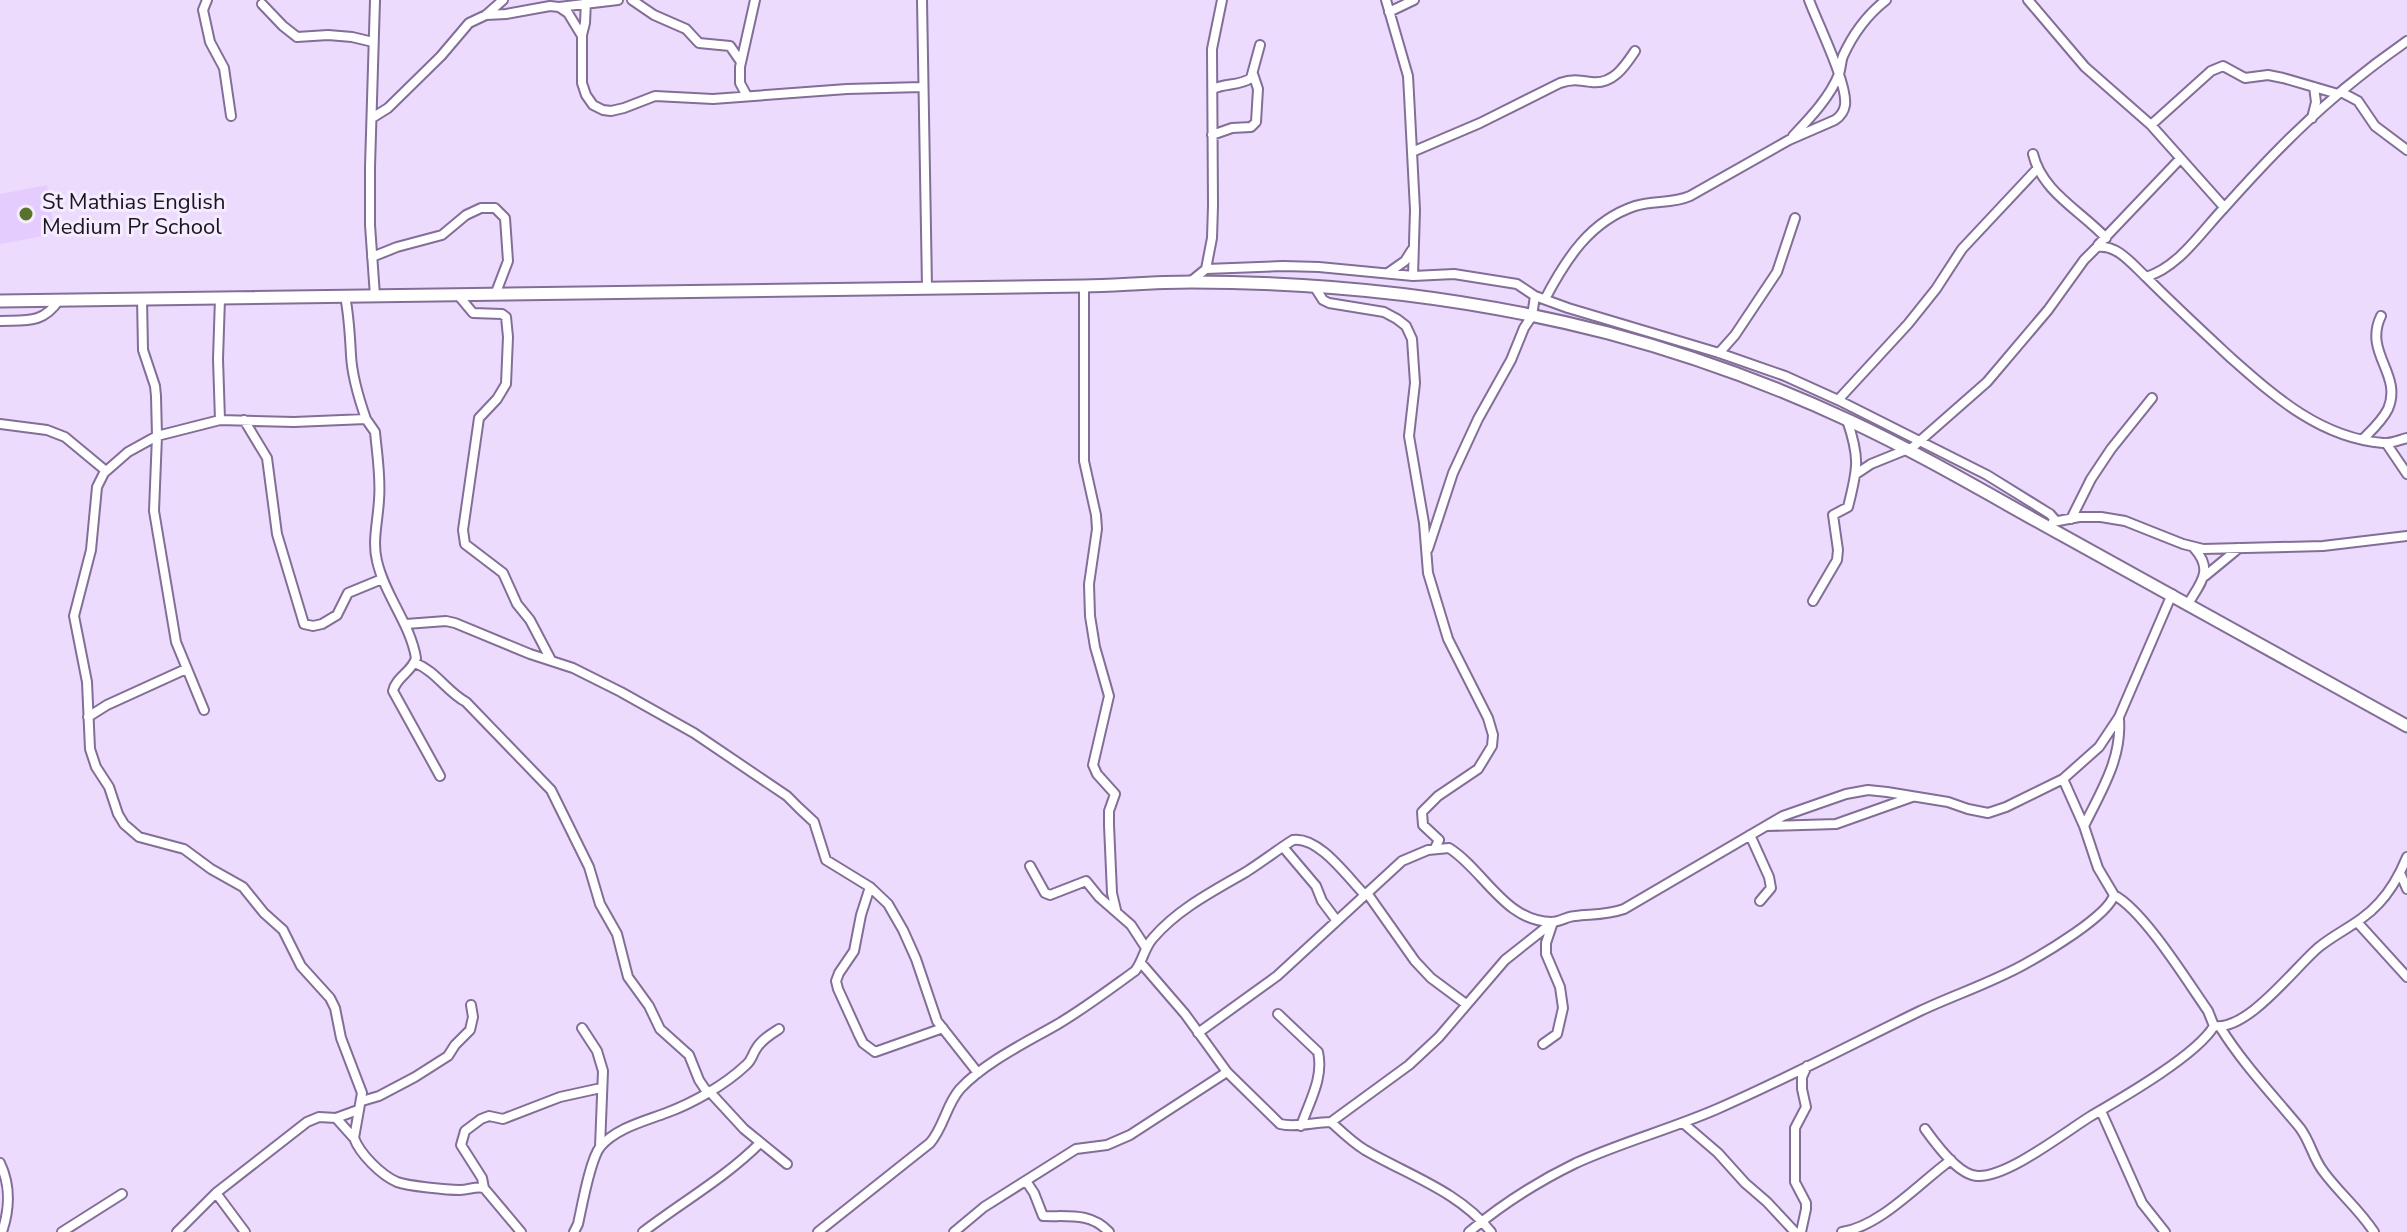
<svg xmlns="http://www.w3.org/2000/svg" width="2407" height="1232" font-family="'Nunito Sans',sans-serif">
  <rect width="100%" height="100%" fill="#eddbfe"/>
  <path fill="#e5ccfe" d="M47 185 55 234 0 244V194Z"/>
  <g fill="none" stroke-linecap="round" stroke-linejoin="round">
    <g stroke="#826e96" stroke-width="12">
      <path id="minor" d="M207 0 203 10 210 42 224 68 231 116
        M632 0 654 15 686 29 699 43 730 46 741 62
        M922 0 927 287
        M1386 0 1408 76 1409 94 1415 210 1413 276
        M2028 0 2085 67 2151 125 2224 207
        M262 4 283 26 297 37 328 35 352 37 373 42
        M559 7 618 0
        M1389 12 1414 0
        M486 15 506 14 550 6 559 7 568 13 582 36V83L586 95 593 105 603 110 611 111 624 108 655 96 713 99 847 89 922 87
        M582 35 585 23 586 1
        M1213 89C1225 83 1240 86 1251 78L1260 45
        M2341 92 2358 101 2375 126 2407 150
        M747 96 740 83V67L755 0
        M372 118 388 108 441 56 469 23 486 15 503 0
        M2312 118 2316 102 2314 87
        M2151 125 2211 71 2223 66 2245 78 2268 75 2283 78 2338 94
        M1212 135 1232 128 1251 127 1256 122 1258 89 1253 74
        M1793 136C1810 118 1830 97 1839 74 1841 68 1841 61 1843 56 1853 34 1868 14 1886 0
        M1412 152 1480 123 1560 83C1572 79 1578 80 1591 82 1613 85 1625 66 1635 51
        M2033 154C2042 192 2081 211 2106 238
        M2098 245 2180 159
        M372 257 397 247 442 235 466 215 481 208H495L505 218 508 261 495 295
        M1206 269 1212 238 1213 206 1212 49 1222 0
        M1388 273 1405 261 1412 250
        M2146 277C2174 305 2202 331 2231 358 2275 397 2321 438 2383 443 2391 444 2399 440 2407 438
        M1190 282 1206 269 1283 266 1319 267 1413 276 1454 274 1517 284 1535 296 1568 308 1719 353 1785 376 1838 400 1987 475 2050 514 2056 521
        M1084 286V461L1096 515 1097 529 1089 584 1090 616 1095 647 1109 696 1093 765 1097 774 1115 794 1109 811V825L1112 893 1116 910
        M1314 286 1323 300 1329 303 1384 312 1397 319 1406 326 1412 339 1415 383 1409 436 1424 523 1428 573 1448 639 1488 718 1493 735 1492 746 1478 769 1438 796 1422 812 1423 825 1439 840 1435 848
        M458 295 473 313 502 314 506 317 508 337 506 384 497 399 479 418 463 530 465 544 503 573 517 604 530 620 551 660
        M345 296C349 316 350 335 351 355 352 377 359 399 366 419
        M375 296 370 225V167L375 0
        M142 298 143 350 155 386 156 396 157 436 154 511 176 642 204 710
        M220 298 218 359 220 420
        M1545 299C1566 259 1590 221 1635 206 1654 200 1672 204 1690 196L1789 140 1835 120C1841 116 1844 112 1845 105 1848 84 1817 22 1809 0
        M0 321C26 320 43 324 59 300
        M1719 353 1735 335 1777 272 1795 218
        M1838 400 1908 324 1936 289 1962 249 2037 169
        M244 420 267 458 277 534 304 624 313 626 322 624 337 615 348 593 382 579
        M0 424 47 430 65 437 106 471
        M2363 439C2372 430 2382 421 2388 409 2403 374 2363 353 2381 316
        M2386 443 2407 474
        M1856 474 1871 464 1913 447 1987 382 2048 310 2084 260 2097 247C2117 244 2132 264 2146 277 2179 267 2201 232 2224 208 2242 188 2260 168 2279 149 2318 109 2361 73 2407 41
        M2071 519 2091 479 2111 449 2152 398
        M2053 522 2079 517H2101L2125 521 2183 544 2203 549 2323 546 2407 536
        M1428 549 1453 473 1478 419 1511 360 1524 328 1532 316 1535 296
        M2205 576 2239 548
        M1813 601 1837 560 1838 550 1833 515 1848 507C1858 468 1860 458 1847 420
        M2188 604C2201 582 2214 570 2194 548
        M406 624 446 621 455 623 530 654 573 668 621 692 694 733 787 796 799 808 814 822 826 860 870 887 888 904 903 930 916 959 937 1021 978 1073
        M415 663C436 671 447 692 466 702L551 790 589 867 600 904 617 934 628 977 649 1006 660 1029 689 1055 699 1080 707 1092
        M88 717 107 705 186 669
        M440 776 393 691C396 677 412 672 416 658 410 623 385 596 377 561 372 542 378 520 379 500 381 477 377 454 375 432L366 419 294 422 220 420 157 436 128 452 104 473 97 487 91 550 74 616 87 682 90 749 96 767 109 787 118 814 124 824 139 837 184 849 211 869 243 887 264 913 283 930 301 966 330 998 335 1008 341 1038 362 1093 354 1138C360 1154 381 1175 397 1182 408 1186 447 1190 460 1190 469 1190 475 1186 484 1188L521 1232
        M1767 826 1836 824 1912 797
        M2084 826C2101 791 2122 759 2119 719
        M1750 835 1769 877 1771 888 1760 901
        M1283 847 1316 886 1322 901 1337 921
        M1030 866 1045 893 1050 895 1086 881 1099 897 1131 925 1146 948
        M2401 875 2407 889
        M870 887 861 915 854 951 839 973 836 981 838 989 859 1035 863 1043 875 1052 943 1028
        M1367 893 1415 961 1431 978 1466 1004
        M2358 923 2407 977
        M1141 963 1185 1014 1227 1072 1280 1124C1297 1128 1313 1122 1331 1122 1342 1132 1352 1142 1365 1150 1408 1175 1460 1192 1491 1232
        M1278 1014 1318 1052C1324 1078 1309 1102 1301 1126
        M2214 1026C2248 1031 2295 967 2319 947 2339 931 2361 923 2379 903 2392 889 2400 874 2407 857
        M2220 1027C2243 1064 2272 1094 2300 1128 2310 1141 2313 1158 2323 1171 2339 1193 2359 1209 2374 1232
        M582 1028 597 1051 603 1071 600 1147
        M1198 1033 1277 976 1402 861 1428 850 1449 848C1484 870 1505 922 1552 922 1560 922 1568 916 1575 916 1594 914 1606 915 1624 909L1783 816 1846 794 1868 790 1887 792 1948 802 1968 809 1988 813 2006 807 2063 779 2099 747 2119 717 2172 594
        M709 1091 744 1129 787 1164
        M362 1101 379 1096 415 1077 448 1056 455 1045 470 1030 473 1017 471 1005
        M2101 1111 2142 1203 2165 1232
        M336 1118 353 1137
        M1331 1122 1409 1065 1439 1037 1505 960 1553 922 1546 943V954L1560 987 1563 1008 1557 1034 1543 1044
        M1683 1123 1718 1153 1745 1183 1767 1202 1795 1232
        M1925 1129C1935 1143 1959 1176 1978 1176 2008 1177 2065 1132 2091 1116 2122 1098 2197 1055 2214 1026L2208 1011C2187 981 2144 911 2114 895
        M0 1163C11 1186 10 1208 2 1232
        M1026 1181 1034 1193 1043 1216C1068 1217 1090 1212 1109 1232
        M484 1188 482 1178 461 1145 465 1131 481 1119 489 1116 503 1119 560 1097 601 1088
        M216 1193 245 1232
        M62 1232 122 1194
        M177 1232 216 1193 307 1122 319 1117 336 1118 358 1110
        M574 1232 578 1224C582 1206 590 1160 600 1147 616 1128 645 1121 666 1113 693 1103 725 1085 746 1065 752 1060 752 1055 756 1049 761 1040 771 1034 779 1029
        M643 1232C682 1202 725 1178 760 1143
        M818 1232 930 1143C944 1127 946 1105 960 1089 985 1062 1027 1042 1058 1024 1085 1008 1110 989 1135 971 1143 961 1144 948 1153 938 1178 909 1213 891 1246 872 1262 862 1277 850 1293 840 1319 836 1348 878 1365 895
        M954 1232 984 1207 1076 1149 1107 1145 1130 1135 1227 1072
        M1469 1232C1501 1205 1539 1181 1576 1163 1622 1142 1671 1129 1717 1109 1786 1079 1852 1044 1920 1011 1954 995 1991 983 2025 964 2045 953 2108 916 2114 895L2098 868 2084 826 2063 779
        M1801 1232 1806 1209V1203L1795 1182V1128L1806 1107 1802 1089V1077L1807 1066
        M1842 1232C1881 1226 1919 1183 1951 1160"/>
    </g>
    <g stroke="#826e96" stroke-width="15">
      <path id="secondary" d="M0 301 1084 286C1120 285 1156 282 1191 282 1331 282 1473 298 1608 333 1691 355 1773 385 1850 421 1923 455 1993 497 2064 536 2178 599 2293 663 2407 726"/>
    </g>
    <use href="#minor" stroke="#fff" stroke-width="8"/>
    <use href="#secondary" stroke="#fff" stroke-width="11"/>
  </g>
  <circle fill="#57742a" stroke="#f5ecfe" stroke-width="3" cx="26" cy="214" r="8"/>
  <g text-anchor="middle" stroke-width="6" stroke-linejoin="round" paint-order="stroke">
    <g font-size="22" fill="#1c1423" stroke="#f5ecfe" text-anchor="start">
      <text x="42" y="209">St Mathias English<tspan x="42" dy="25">Medium Pr School</tspan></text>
    </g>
  </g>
</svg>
